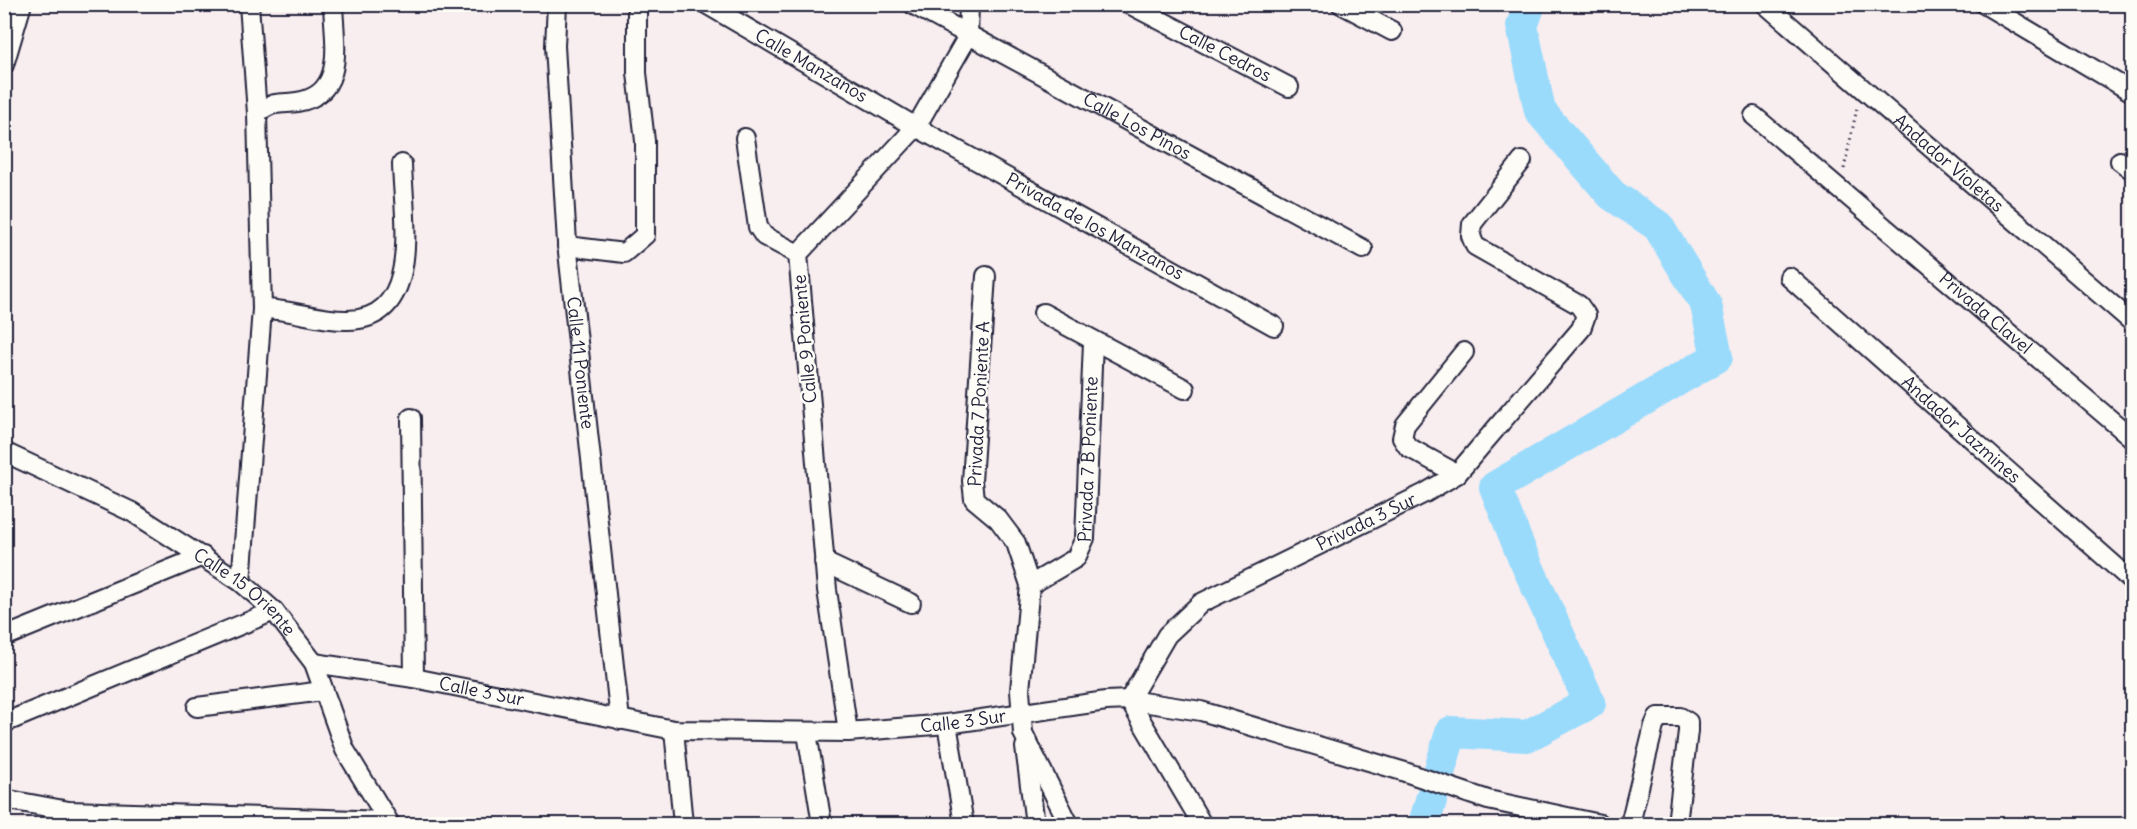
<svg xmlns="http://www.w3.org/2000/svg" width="2137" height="829" font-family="Delius,sans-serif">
  <rect width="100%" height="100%" fill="#f8edef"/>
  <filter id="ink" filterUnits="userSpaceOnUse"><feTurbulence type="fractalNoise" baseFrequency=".0167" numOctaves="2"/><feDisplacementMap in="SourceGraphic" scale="12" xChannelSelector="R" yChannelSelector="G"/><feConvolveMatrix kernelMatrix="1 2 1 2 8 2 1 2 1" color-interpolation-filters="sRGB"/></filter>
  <g filter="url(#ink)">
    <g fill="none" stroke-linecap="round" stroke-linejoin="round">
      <path stroke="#9adbfc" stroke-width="32" d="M1424 824 1451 732 1527 736 1590 703 1521 552 1495 487 1717 357 1706 305 1658 226 1612 195 1540 111 1522 26 1530 4"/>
      <g stroke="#22223b" stroke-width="22">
        <g id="minor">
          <path id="s1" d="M557 4 555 46 567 243 620 720"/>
          <path id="s2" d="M706 4 916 127 1274 326"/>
          <path id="s3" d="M912 4 1363 249"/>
          <path id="s4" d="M1129 4 1289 87"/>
          <path d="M1341 4 1392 31"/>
          <path id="s5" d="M1765 4 2132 322"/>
          <path d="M1984 4 2132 92"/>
          <path d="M4 65 22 4"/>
          <path d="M257 113C276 100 276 105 297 102 347 94 334 42 333 4"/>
          <path id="s6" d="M1754 116 2132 438"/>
          <path d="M745 138 758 227 764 236 798 254"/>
          <path d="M2120 161 2132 170"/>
          <path d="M567 246 624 253 645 235V141L637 73V4"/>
          <path d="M986 276 972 481 974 499 998 519 1016 543 1030 585 1020 690 1023 733 1069 824"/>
          <path id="s7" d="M1789 277 2132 581"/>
          <path d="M262 309C291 309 320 321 348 320 424 319 403 213 402 164"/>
          <path d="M1043 313 1185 389"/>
          <path d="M411 418 414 678"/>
          <path id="s8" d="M4 452 132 512 241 582 274 611 314 663 345 750 390 824"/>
          <path d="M1457 474 1408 447 1402 438 1405 425 1464 352"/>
          <path d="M824 562 911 603"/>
          <path d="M241 582 262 309 257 113 249 4"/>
          <path id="s9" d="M1030 585 1076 558 1085 538 1093 342"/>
          <path d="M4 637 203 556"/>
          <path id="s10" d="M314 663 414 678 674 730 848 732 947 724 1106 701 1129 700 1201 711 1402 771 1488 800 1600 824"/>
          <path d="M197 707 323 691"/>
          <path d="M4 723 274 611"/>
          <path d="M947 724 964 824"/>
          <path d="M674 730 683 824"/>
          <path d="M848 732 827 590 798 254 916 127 968 36 969 4"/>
          <path d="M807 733 822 824"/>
          <path d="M1025 747 1035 824"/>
          <path d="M4 799 69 811 388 821"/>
          <path id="s11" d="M1202 824 1129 700 1167 635 1201 603 1425 493 1457 474 1581 329 1586 315 1579 305 1475 246 1471 236 1472 224 1522 161"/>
          <path d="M1630 824 1654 726 1658 717H1680L1688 722V731L1677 824"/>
        </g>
      </g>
      <path stroke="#22223b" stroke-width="3" stroke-dasharray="1.5 4.5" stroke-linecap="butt" d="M1844 169 1857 108"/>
      <use href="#minor" stroke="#fdfcf7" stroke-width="18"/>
    </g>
  </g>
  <g text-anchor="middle" stroke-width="5" stroke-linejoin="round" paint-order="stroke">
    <g font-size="18" fill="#22223b" stroke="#fdfcf7">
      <text dy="6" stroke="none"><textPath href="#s4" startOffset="108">Calle Cedros</textPath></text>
      <text dy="6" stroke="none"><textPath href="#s2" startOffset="122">Calle Manzanos</textPath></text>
      <text dy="6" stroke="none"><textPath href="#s3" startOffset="256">Calle Los Pinos</textPath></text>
      <text dy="6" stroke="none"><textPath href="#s5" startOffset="243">Andador Violetas</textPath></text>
      <text dy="6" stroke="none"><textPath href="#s2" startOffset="448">Privada de los Manzanos</textPath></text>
      <text dy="6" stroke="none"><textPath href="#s6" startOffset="304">Privada Clavel</textPath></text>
      <text transform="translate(805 339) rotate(-95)" y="6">Calle 9 Poniente</text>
      <text dy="6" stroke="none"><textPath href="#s1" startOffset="360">Calle 11 Poniente</textPath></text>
      <text transform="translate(979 404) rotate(-87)" y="6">Privada 7 Poniente A</text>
      <text dy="6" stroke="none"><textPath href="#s7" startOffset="230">Andador Jazmines</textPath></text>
      <text dy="6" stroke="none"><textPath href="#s9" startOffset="154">Privada 7 B Poniente</textPath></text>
      <text dy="6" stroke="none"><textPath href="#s11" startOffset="450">Privada 3 Sur</textPath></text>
      <text dy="6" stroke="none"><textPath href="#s8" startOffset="280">Calle 15 Oriente</textPath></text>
      <text dy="6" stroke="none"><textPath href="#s10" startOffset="170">Calle 3 Sur</textPath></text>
      <text dy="6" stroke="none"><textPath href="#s10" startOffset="656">Calle 3 Sur</textPath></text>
    </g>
  </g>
  <rect width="2137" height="829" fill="none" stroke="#fdfcf7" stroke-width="24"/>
  <rect x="12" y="12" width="2113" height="805" fill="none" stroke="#22223b" stroke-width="2" filter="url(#ink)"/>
</svg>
